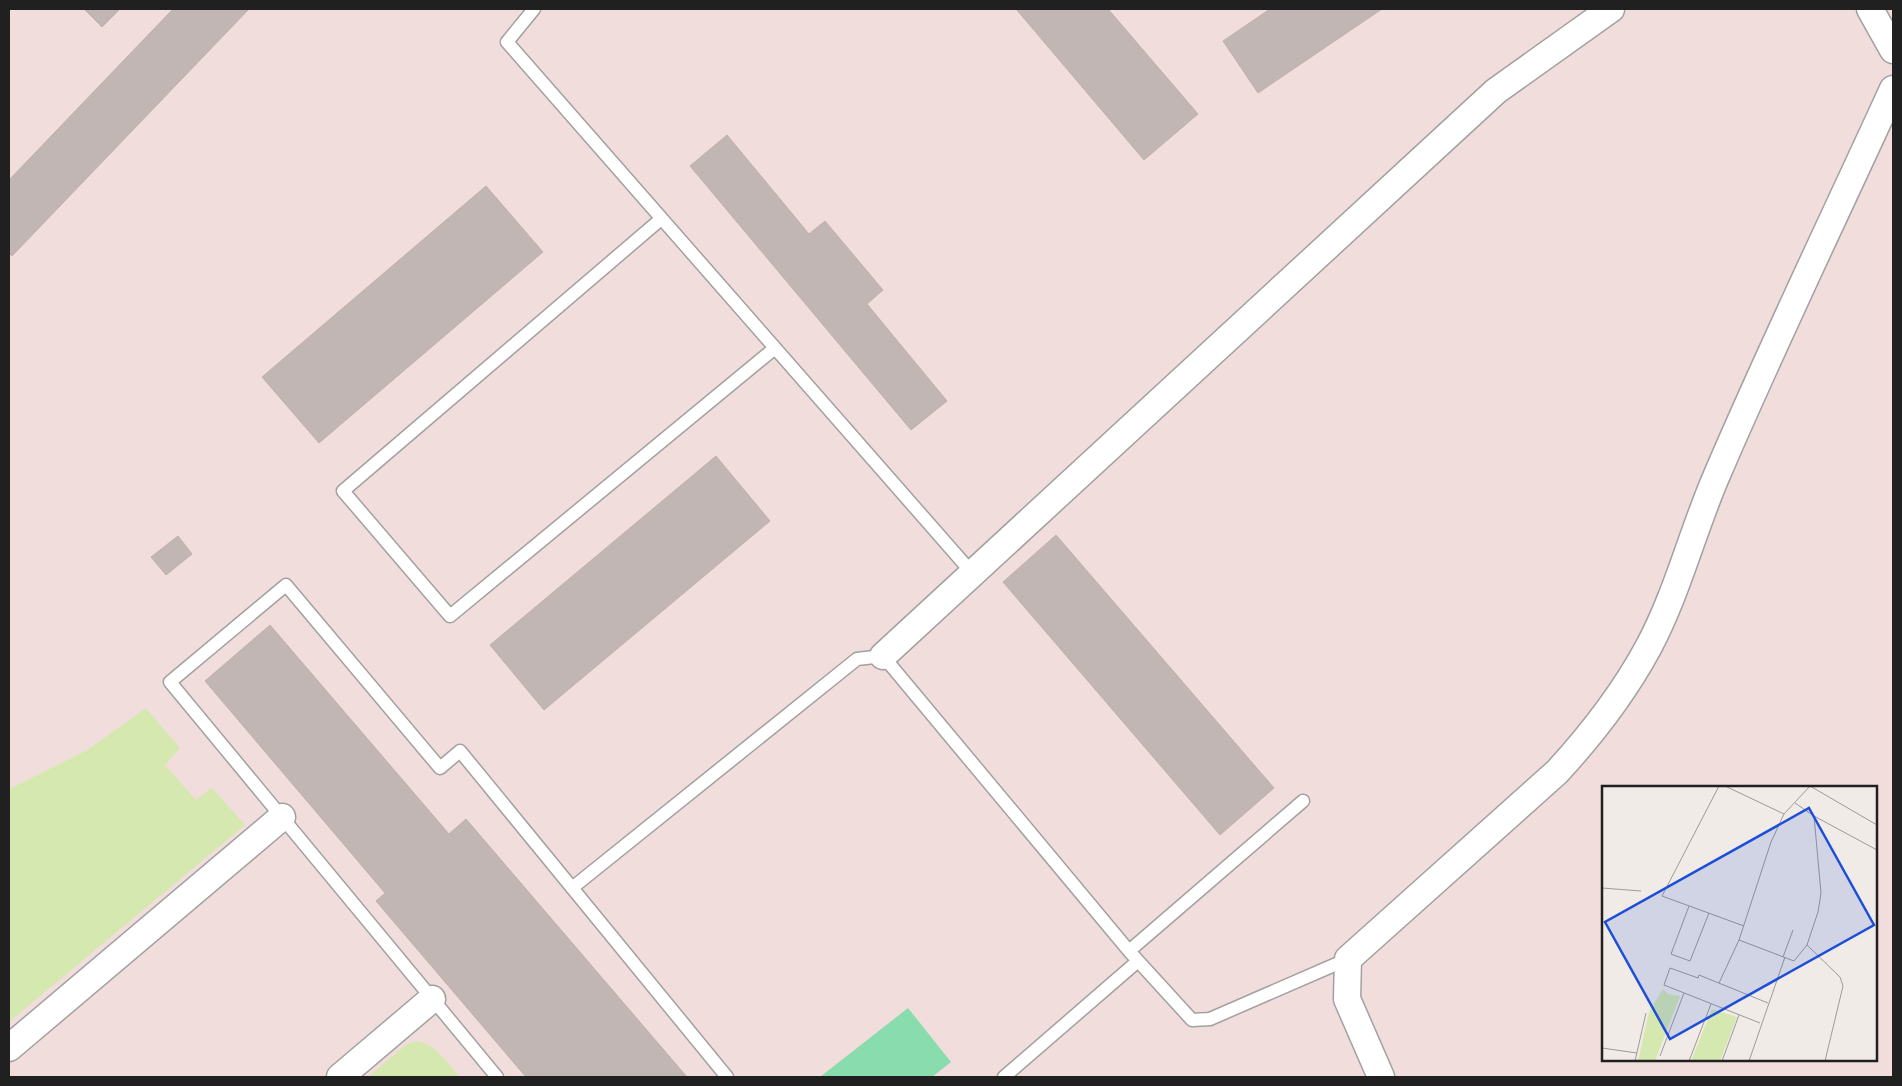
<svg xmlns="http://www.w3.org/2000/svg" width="1902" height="1086" font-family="Barlow,sans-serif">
  <rect width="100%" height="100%" fill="#f0ebe7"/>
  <path fill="#f1dddb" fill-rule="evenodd" d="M9 9H1893V1077H9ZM1603 787H1876V1060H1603Z"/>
  <path fill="#d5e8af" d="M146 708 180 748 165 765 196 800 212 788 245 825 9 1022V789L89 749Z
    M418 1041C437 1046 448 1063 460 1077H368L407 1044Z"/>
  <path fill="#88dcad" d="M908 1008 951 1062 932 1077H820Z"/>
  <path fill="#c1b6b3" stroke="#c1b0a9" d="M84 9H120L102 27Z
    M173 9H249L12 256 9 253V180Z
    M1016 9H1108L1198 114 1144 160Z
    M1270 9H1382L1258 93 1223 41Z
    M727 135 809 234 825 221 883 290 867 304 947 401 911 430 690 166Z
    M486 186 543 252 319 443 262 377Z
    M716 456 770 521 544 710 490 645Z
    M1056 535 1274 788 1220 835 1003 582Z
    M178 536 192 554 166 575 151 557Z
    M270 625 449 834 466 819 687 1077H526L376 901 385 893 205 681Z"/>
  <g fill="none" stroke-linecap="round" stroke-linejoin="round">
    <g stroke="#a1a1a1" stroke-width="15">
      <path id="lane" d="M534 9 507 42 974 575
        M661 219 343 491 450 616 775 348
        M572 888 857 659 883 656 1129 951 1192 1020 1210 1019 1348 959
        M1129 951 1303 801
        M497 1077 170 682 286 585 440 768 460 751 727 1077
        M1004 1077 1138 961"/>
    </g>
    <g stroke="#a1a1a1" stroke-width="29">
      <path id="street" d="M1870 9 1893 50
        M883 656 1496 91 1611 9
        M9 1048 282 817
        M340 1077 432 999
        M1381 1077 1347 999 1348 959 1557 772C1592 734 1623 694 1648 648 1677 594 1692 533 1716 477 1772 346 1834 218 1893 89"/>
    </g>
    <use href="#lane" stroke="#fff" stroke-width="12"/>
    <use href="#street" stroke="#fff" stroke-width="26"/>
  </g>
  <g transform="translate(1602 786)">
    <rect width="275" height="275" fill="#f0ebe7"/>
    <path d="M61 203 66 208 78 210 53 275H36L47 226ZM110 223 135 231 118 275H89Z" fill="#d5e8af"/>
    <path fill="none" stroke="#9d9a97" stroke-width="1" d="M117 0 60 110 142 140M123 0 182 28M208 0 275 39M193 17 212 30 219 107 216 126 205 159 238 191 241 200 223 275M212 30 275 64M0 102 39 105M87 120 69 168 88 175 107 127M137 154 192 175 205 159M181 171 191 144M117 197 137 154 169 56 182 28 208 0M158 237 62 199 68 182 96 192 97 189 166 217M0 262 35 267M58 270 82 207M33 275 44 227M87 275 109 218M120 275 137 229M147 275 183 171"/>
    <path fill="#1d4ed8" fill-opacity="0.15" stroke="#1d4ed8" stroke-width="2.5" d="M207 22 272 139 68 253 3 136Z"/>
    <rect width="275" height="275" fill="none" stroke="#202020" stroke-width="2.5"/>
  </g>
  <rect width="1902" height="1086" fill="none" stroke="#202020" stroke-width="20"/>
</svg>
